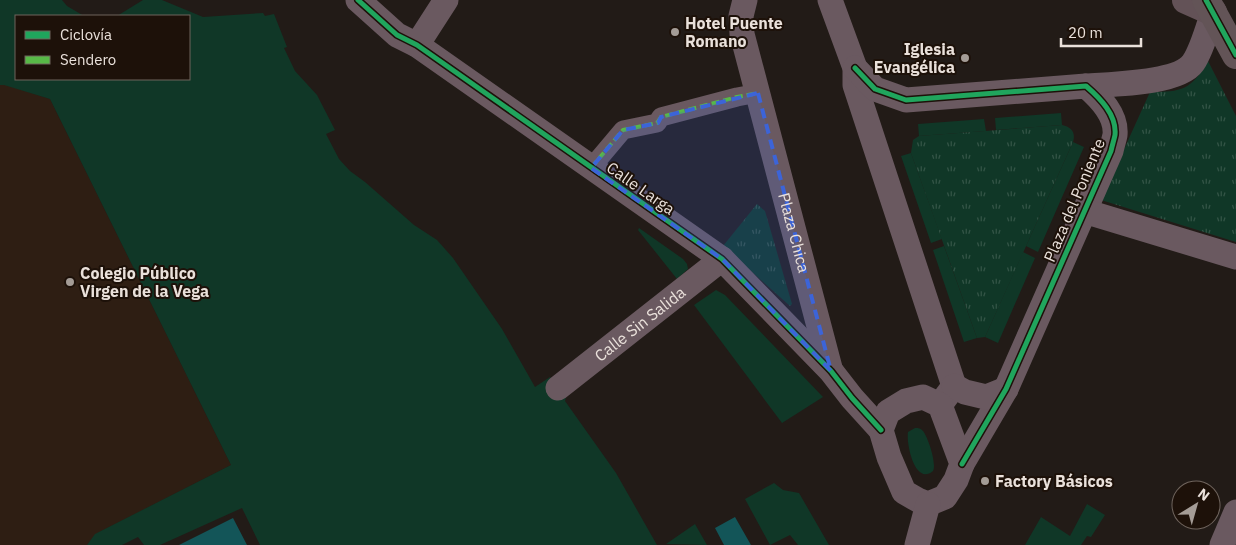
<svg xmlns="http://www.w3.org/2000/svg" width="1236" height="545" font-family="'IBM Plex Sans',sans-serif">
  <defs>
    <pattern id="park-tufts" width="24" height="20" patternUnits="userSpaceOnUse" patternTransform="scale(1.25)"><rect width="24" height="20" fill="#103727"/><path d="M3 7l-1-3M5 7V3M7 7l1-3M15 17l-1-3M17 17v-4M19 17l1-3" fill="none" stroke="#335446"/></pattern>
  </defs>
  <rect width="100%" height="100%" fill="#221b17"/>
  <path fill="#2e1e13" d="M4 84 50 99 231 465 96 534 87 545H0V85Z"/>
  <path fill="#103727" d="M0 0H62L67 6 84 16H16V79H189V16H117L143 0H162L203 17 263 13 265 16 274 14 287 47 284 48 295 71 317 95 335 130 326 134 339 159 350 171 365 182 414 225 437 240 453 258 502 329 535 387 550 377 566 397 565 401 616 473 657 545H260L242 508 160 545H144L138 537 122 545H87L95 534 231 465 50 99 4 85H0Z
    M1061 113 1062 125 996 130 995 118Z
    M984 119 986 131 919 136 918 124Z
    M1073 142 1084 147 1038 252 1026 246Z
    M911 153 942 239 931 243 901 156Z
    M639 228 683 259 687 264 688 269 677 279 638 230Z
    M944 246 977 338 964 342 933 250Z
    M1023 252 1035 258 998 343 985 337Z
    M716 290 725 295 823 397 782 423 694 305Z
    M915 428C919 428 920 428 923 431 928 437 937 464 933 471 915 486 906 444 908 432Z
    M774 483 783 490 799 493 829 545H798L790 535 770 545 745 499Z
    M1087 504 1105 515 1091 537 1087 536 1081 545H1025L1041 517 1070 536Z
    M695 524 707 545 666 544Z"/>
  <path fill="url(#park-tufts)" d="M1208 61 1236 116V242L1101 200 1150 92C1182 92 1191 90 1208 61Z
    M1062 125C1071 127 1076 132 1073 142L985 337 977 338 911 153 913 140 919 136Z
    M757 204 765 211 792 304 790 306 723 246Z"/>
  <path fill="#135558" d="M735 517 751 545H724L715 528Z
    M233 518 247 545H179Z"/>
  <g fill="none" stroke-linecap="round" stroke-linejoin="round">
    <path stroke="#6a5960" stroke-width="19" d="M591 168 623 130 657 123 661 117 737 97 758 93"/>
    <g stroke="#6a5960" stroke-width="25">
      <path d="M358 0 397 35 417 45 722 259 831 371 852 398 881 430"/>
      <path id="s1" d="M745 0 741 16 742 34 830 368"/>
      <path d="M830 0 855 68V85L954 386 940 405"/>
      <path d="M417 45 446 0"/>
      <path d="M855 68 875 89 906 100 1086 86C1100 98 1117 115 1115 135 1114 140 1112 146 1111 151L1006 389 962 464"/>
      <path d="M1086 86C1111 84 1178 84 1193 63 1202 50 1208 27 1213 12"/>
      <path d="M1084 211 1236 257"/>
      <path d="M954 386 965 392 986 397 1006 389"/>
      <path id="s2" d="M558 388 722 259"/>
      <path d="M923 397 940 405 962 464 956 480 945 497 928 504 918 500 904 492 889 457 881 430 888 412 906 401Z"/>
      <path d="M917 545 928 504"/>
      <path d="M1222 545 1236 512"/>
    </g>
    <path stroke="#635257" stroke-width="28" d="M1186 0 1213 12"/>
    <path stroke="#635457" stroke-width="28" d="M1206 0 1236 55"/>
    <path stroke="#58b947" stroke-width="4" stroke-dasharray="8 4" stroke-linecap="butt" d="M591 168 623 130 657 123 661 117 737 97 758 93"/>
    <g stroke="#1d1109" stroke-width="8">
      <path id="cycleway" d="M358 0 397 35 417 45 722 259 831 371 852 398 881 430
        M1206 0 1236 55
        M855 68 875 89 906 100 1086 86C1100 98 1117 115 1115 135 1114 140 1112 146 1111 151L1006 389 962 464"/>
    </g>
    <use href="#cycleway" stroke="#20a55d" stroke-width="5"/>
  </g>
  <path fill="#3c64d8" fill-opacity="0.2" stroke="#3c64d8" stroke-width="4" stroke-dasharray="10 6" stroke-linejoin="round" d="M758 93 831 371 722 259 591 168 623 130 658 123 661 117Z"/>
  <g fill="#a49c96" stroke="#1d1109" stroke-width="2">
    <circle cx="675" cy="32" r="5"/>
    <circle cx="965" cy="58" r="5"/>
    <circle cx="70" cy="282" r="5"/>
    <circle cx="985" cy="481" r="5"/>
  </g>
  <g text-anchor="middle" stroke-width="4" stroke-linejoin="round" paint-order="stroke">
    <g font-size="16" font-weight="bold" fill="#eae1db" stroke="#1d1109" text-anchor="start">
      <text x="685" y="29">Hotel Puente<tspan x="685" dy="18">Romano</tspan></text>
      <text x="955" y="55" text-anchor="end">Iglesia<tspan x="955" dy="18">Evangélica</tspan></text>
      <text x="80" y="279">Colegio Público<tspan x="80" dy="18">Virgen de la Vega</tspan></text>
      <text x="995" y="487">Factory Básicos</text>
    </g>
    <g font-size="16" fill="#eae1db" stroke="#1d1109">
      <text transform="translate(641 188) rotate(35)" y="6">Calle Larga</text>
      <text transform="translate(1074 200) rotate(-67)" y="6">Plaza del Poniente</text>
      <text dy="6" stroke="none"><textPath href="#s1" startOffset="240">Plaza Chica</textPath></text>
      <text dy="6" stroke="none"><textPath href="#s2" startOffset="104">Calle Sin Salida</textPath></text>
    </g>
  </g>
  <rect x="15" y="15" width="175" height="65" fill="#1d1109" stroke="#6f645d"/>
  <rect x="25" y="31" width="25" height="8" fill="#20a55d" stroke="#6f645d"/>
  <text x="60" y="40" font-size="15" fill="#eae1db">Ciclovía</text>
  <rect x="25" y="56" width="25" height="8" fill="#58b947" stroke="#6f645d"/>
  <text x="60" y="65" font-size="15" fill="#eae1db">Sendero</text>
  <g transform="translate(1196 505) rotate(37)"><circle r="24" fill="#1d1109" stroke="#6f645d"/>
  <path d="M0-4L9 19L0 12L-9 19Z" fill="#a49c96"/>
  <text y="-8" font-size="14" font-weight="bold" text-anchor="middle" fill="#eae1db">N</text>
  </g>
  <path d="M1061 38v8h80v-8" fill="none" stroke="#eae1db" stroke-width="2.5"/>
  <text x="1068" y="38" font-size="15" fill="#eae1db" stroke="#1d1109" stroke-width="4" paint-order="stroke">20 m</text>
</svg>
